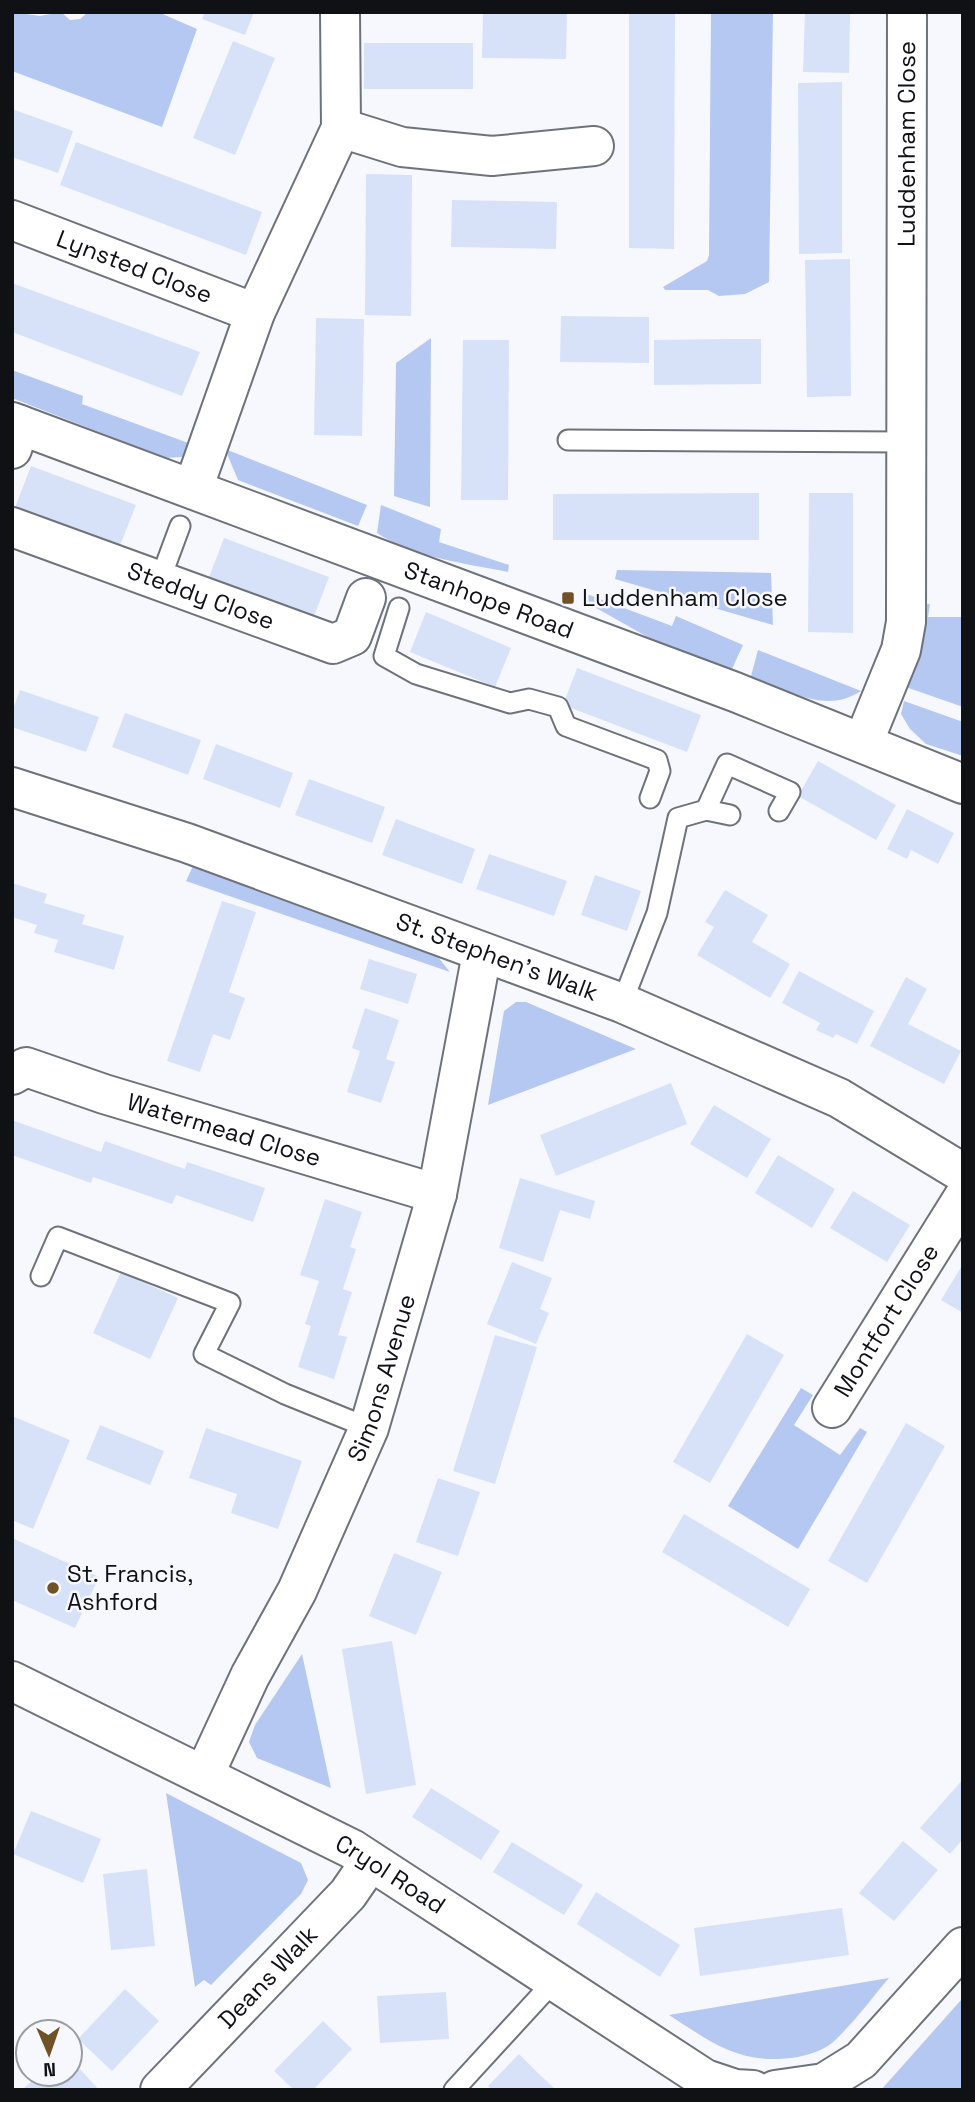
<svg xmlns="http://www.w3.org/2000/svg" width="975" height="2102" font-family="'Space Grotesk',sans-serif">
  <rect width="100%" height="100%" fill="#f6f8fe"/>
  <path fill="#b5c8f1" d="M12 12 40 16 61 12 70 20 80 19 88 12H158L197 29 162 127 12 71Z
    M711 12H773L769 282 745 294 719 296 708 290H665L663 287 707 261 709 255Z
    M431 338 430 507 394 496 396 363Z
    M12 370 83 396 82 404 202 448 182 457 165 458 12 398Z
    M225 449 367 505 358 526 238 480Z
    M381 505 441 529 439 542 509 565 508 572C464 563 415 558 377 533Z
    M617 570 771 573 773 625 615 579Z
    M584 593 672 626 676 616 743 645 732 669 660 644 582 600Z
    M930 604 928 617H963V707L900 685 919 605Z
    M758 650 861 691C825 715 787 690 751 676Z
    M904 701 963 722V756L926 744 910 729 901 714Z
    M193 866 434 952 450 972 186 881Z
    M516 1002H526L636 1049 488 1105 504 1011Z
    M801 1388 813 1395 794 1425 840 1455 860 1428 867 1432 798 1549 728 1506Z
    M302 1654 331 1788 257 1758 249 1742 255 1725Z
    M166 1793 301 1863 308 1880 301 1894 211 1985 204 1980 195 1987Z
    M889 1978C871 1999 853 2024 832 2043 824 2050 808 2055 798 2057 741 2066 714 2044 669 2015Z
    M961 2000 963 2090H881Z"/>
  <path fill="#d7e2f9" d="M205 12H254L245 35 202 19Z
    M629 12H675L674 249 629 248Z
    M805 12H850L849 73 803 72Z
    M483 13 567 14 566 59 482 58Z
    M233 41 275 58 235 155 193 138Z
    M364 43H473V89H364Z
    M842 82V253L799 254 798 83Z
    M12 109 73 131 58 173 12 157Z
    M76 142 262 212 246 255 60 185Z
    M366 174 412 175 411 316 365 315Z
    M452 200 557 202 556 249 451 247Z
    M850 259 851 396 807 397 805 260Z
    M12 283 200 352 182 396 12 332Z
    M561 316 649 317V363L560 362Z
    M316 318 364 319 362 436 314 435Z
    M726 339H761V384L654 385V340Z
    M463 340H509L508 500H461Z
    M31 466 136 505 119 548 14 510Z
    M759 493V540H553V494Z
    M809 493H853V633L808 632Z
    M224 538 329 577 313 619 208 580Z
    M426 612 511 648 495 687 410 652Z
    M577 668 701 715 687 752 563 705Z
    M20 690 99 717 86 752 12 727V712Z
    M125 713 201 740 188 775 112 747Z
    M216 744 293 773 280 808 203 779Z
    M818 761 896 805 876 840 798 796Z
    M309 779 385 807 372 843 295 815Z
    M907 809 954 833 938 864 911 850 907 859 887 849Z
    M396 819 475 849 462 884 382 855Z
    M489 854 567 881 554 916 476 889Z
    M595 875 641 891 627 931 581 915Z
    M12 883 47 894 44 903 85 915 82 924 124 936 114 970 54 952 58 940 34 933 37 925 12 917Z
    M725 890 768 915 752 942 790 964 770 998 697 955 714 927 705 922Z
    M222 901 256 912 229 992 245 998 230 1040 213 1034 200 1072 167 1061Z
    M369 959 417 974 408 1004 360 989Z
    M799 971 874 1011 857 1044 836 1034 833 1038 816 1030 820 1023 782 1003Z
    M906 977 927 989 908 1024 961 1051 944 1084 870 1046Z
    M365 1008 399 1020 386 1059 395 1062 381 1103 347 1092 360 1051 352 1048Z
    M671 1083 687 1124 556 1176 540 1135Z
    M714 1105 771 1139 747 1178 690 1144Z
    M12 1120 101 1152 105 1141 185 1169 187 1162 265 1188 253 1222 176 1195 172 1204 93 1177 91 1183 12 1155Z
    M778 1155 835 1189 812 1228 755 1193Z
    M520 1178 595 1201 590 1219 560 1210 543 1262 499 1248Z
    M853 1191 910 1225 887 1262 830 1228Z
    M325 1199 362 1212 350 1247 356 1249 343 1289 352 1292 338 1335 347 1337 334 1379 298 1367 311 1326 305 1324 319 1281 300 1275Z
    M512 1262 552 1278 540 1309 549 1313 536 1344 487 1324Z
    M963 1264V1313L941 1300Z
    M121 1272 178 1298 150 1359 93 1333Z
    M747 1334 784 1355 710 1483 673 1462Z
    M495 1335 537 1347 495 1484 453 1471Z
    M12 1416 70 1440 33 1529 12 1520Z
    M906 1423 945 1446 867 1583 828 1561Z
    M100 1425 164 1451 150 1485 86 1459Z
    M206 1428 302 1461 278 1529 231 1513 237 1494 189 1478Z
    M438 1478 480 1492 458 1556 416 1542Z
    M684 1514 810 1589 788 1627 662 1552Z
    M12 1538 99 1577 75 1628 12 1600Z
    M394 1553 442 1572 416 1635 369 1616Z
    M392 1641 416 1785 366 1794 342 1649Z
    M963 1779V1839L950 1854 920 1828Z
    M431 1788 500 1831 481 1860 412 1817Z
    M31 1811 101 1839 83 1883 13 1854Z
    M903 1841 938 1870 894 1921 859 1893Z
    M512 1842 583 1885 564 1915 493 1872Z
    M147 1869 155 1946 111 1950 103 1874Z
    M596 1892 680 1945 660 1977 577 1924Z
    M842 1908 849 1955 700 1976 694 1928Z
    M125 1989 159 2021 112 2071 78 2039Z
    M446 1992 449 2039 380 2043 377 1996Z
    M323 2021 352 2049 313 2090H294L274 2071Z
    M519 2054 538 2073 556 2090H492L488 2086Z
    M70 2058 99 2090H22L40 2074H70Z"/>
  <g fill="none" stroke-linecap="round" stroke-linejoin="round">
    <g stroke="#6e727a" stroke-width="23">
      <path id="lane" d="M568 440 905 442
        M160 580 180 526
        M399 608 384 656 416 674 510 703 529 699 558 707 566 726 657 760 660 771 650 798
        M706 810 727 764 790 792 779 811
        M622 1003 657 913 678 818 706 810 730 815
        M41 1276 58 1237 230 1303 204 1354 285 1394 369 1428
        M454 2090 555 1980"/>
    </g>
    <g stroke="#6e727a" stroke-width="42">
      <g id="street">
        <path d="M341 128 402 147 492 156 594 146"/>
        <path id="s1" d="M12 220 255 313"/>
        <path d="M12 449 20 425"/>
        <path d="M193 489 255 313 341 128 340 12"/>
        <path id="s2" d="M12 527 333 644 352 636 366 598"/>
        <path id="s3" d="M863 743 901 650 906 622 907 12"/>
        <path id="s4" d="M12 787 187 843 622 1003 839 1098 963 1173"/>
        <path id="s5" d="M12 1075 26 1067 104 1094 437 1194"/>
        <path id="s6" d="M832 1408 963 1198"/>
        <path id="s7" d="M12 1681 352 1849 705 2079 735 2089 753 2090"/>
        <path id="s8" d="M204 1775 250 1676 297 1591 369 1428 437 1194 482 953"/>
        <path id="s9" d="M160 2090 348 1894 370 1862"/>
        <path d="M775 2090 824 2083 861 2060 963 1947"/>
      </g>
    </g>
    <g stroke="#6e727a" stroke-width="42">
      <g id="secondary">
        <path id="s10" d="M12 422 735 692 963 784"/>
      </g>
    </g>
    <use href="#lane" stroke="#fff" stroke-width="19"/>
    <use href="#street" stroke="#fff" stroke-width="38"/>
    <use href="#secondary" stroke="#fff" stroke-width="38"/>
  </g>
  <g fill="#705226" stroke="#f6f8fe" stroke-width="2.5">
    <rect x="561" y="591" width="14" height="14" rx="3.5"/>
    <circle cx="53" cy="1588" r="7"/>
  </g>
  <g text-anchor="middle" stroke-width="5" stroke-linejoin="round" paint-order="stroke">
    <g font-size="24" fill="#101115" stroke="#f6f8fe">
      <text dy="8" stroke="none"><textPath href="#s3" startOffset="607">Luddenham Close</textPath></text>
      <text dy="8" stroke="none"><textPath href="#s1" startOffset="131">Lynsted Close</textPath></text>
      <text dy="8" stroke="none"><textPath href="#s2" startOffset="201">Steddy Close</textPath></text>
      <text dy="8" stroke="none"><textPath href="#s10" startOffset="509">Stanhope Road</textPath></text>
      <text dy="8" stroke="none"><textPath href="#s4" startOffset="514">St. Stephen's Walk</textPath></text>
      <text dy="8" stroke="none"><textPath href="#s5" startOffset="224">Watermead Close</textPath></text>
      <text dy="8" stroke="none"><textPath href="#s6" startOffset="103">Montfort Close</textPath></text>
      <text dy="8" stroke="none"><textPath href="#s8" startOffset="436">Simons Avenue</textPath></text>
      <text dy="8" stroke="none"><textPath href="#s7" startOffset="425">Cryol Road</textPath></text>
      <text dy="8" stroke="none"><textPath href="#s9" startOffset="156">Deans Walk</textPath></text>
    </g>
    <g font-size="24" fill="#101115" stroke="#f6f8fe" text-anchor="start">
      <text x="582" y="606">Luddenham Close</text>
      <text x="67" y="1582">St. Francis,<tspan x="67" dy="28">Ashford</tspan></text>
    </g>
  </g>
  <rect width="975" height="2102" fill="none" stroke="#101115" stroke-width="28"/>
  <g transform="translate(49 2053) rotate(178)"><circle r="33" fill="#f6f8fe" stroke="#9a9ca1" stroke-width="2"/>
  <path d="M0-5L12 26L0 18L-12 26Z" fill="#705226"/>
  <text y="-10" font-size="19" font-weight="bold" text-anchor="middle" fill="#101115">N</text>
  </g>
</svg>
